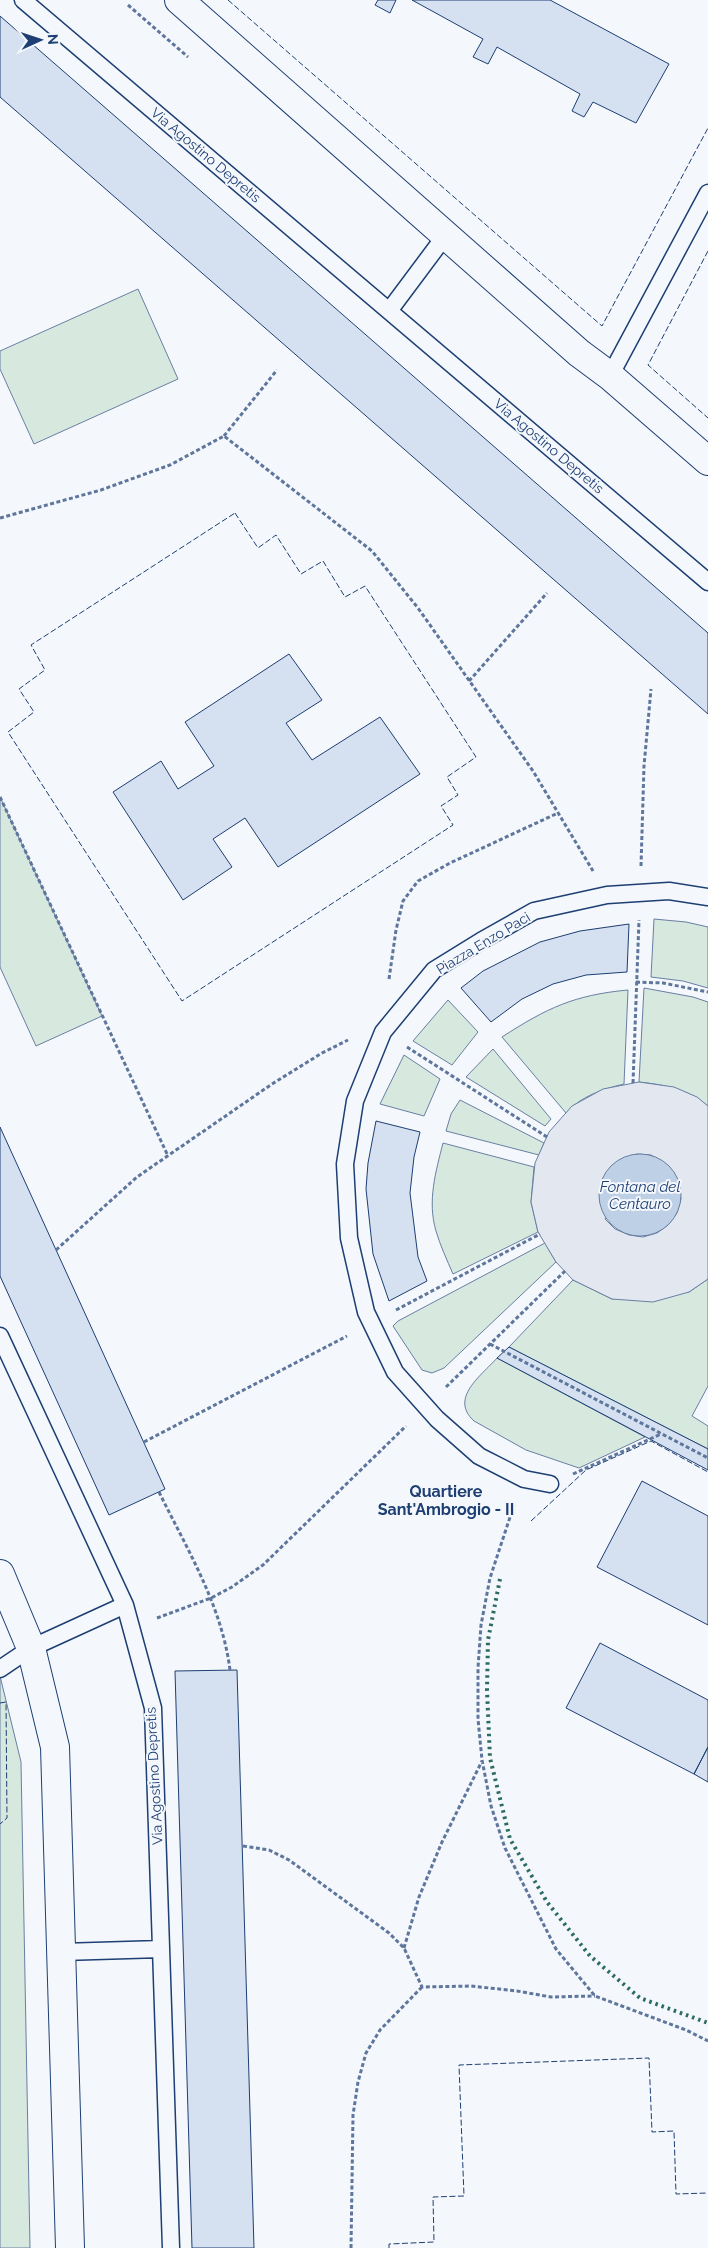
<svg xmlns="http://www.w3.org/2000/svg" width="708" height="2248" font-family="Raleway,sans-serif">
  <rect width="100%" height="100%" fill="#f4f7fb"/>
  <path fill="#d7e8df" stroke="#687fa3" d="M138 289 178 379 34 444 0 369V351Z
    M0 797 102 1016 36 1046 0 967Z
    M654 919 686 922 708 927V988L683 981 651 977Z
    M644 988 693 997 708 1002V1106C687 1089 666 1085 639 1082Z
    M628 990 624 1084C603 1089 581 1096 566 1113L502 1037C547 1008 574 995 628 990Z
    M448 1000 478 1032 452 1065 413 1041Z
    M493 1049 551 1119 545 1126 466 1077Z
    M404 1055 440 1079 424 1116 380 1104Z
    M460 1100 544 1143 539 1155 446 1131 451 1114Z
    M443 1143 534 1167 531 1202 538 1232 453 1274C447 1260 440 1245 436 1231 427 1201 436 1171 443 1143Z
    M545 1243 556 1262 444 1368 432 1373 422 1370 393 1326 398 1321Z
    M708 1279V1386L692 1416 708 1426V1449L509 1347 573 1280 612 1299 689 1292Z
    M497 1358 645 1437 579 1468 526 1450 474 1421C449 1398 481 1376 497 1358Z
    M0 1676 21 1762 30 2248H0Z"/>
  <path fill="#e3e8f0" stroke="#687fa3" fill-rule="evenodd" d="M639 1082 674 1087 697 1097 708 1106V1279L689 1292 653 1302 612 1299 573 1280 556 1262 538 1232 531 1202 535 1163 549 1132 572 1106 603 1089ZM636 1154 651 1155 663 1162 679 1185 681 1199 677 1213 668 1225 657 1233 643 1237 629 1235 615 1229 605 1219Z"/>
  <path fill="#bed0e5" stroke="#687fa3" d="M599 1195a41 41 0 1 1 82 0a41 41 0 1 1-82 0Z"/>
  <path fill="#d5e0f0" stroke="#1d3f73" d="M378 0H396L390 13 375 5Z
    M412 0H550L669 64 636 123 593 102 584 117 572 111 580 94 497 47 488 64 473 57 483 39Z
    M0 16 708 633V714L0 97Z
    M289 654 322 700 286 723 312 760 380 717 420 774 278 867 245 818 213 839 232 867 183 900 113 792 161 761 178 789 214 766 185 722Z
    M629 924 627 972 586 975 553 984 522 999 491 1022 461 988 483 971 540 942 580 931Z
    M376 1121 420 1132 414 1157 410 1193 418 1257 427 1281 389 1301 373 1254 366 1189 368 1163Z
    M0 1127 165 1489 109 1515 0 1276Z
    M509 1347 708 1449V1470L497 1358Z
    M642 1481 708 1516V1625L597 1567Z
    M600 1643 708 1700V1747L694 1774 566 1708Z
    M237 1670 254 2248H192L175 1671Z
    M708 1747V1782L694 1774Z"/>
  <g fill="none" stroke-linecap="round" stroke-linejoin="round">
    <g stroke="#1d3f73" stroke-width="19">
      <path id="service" d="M23 0 708 582
        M389 311 445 236
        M610 376 708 193
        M0 1336 125 1605 153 1708 171 2248
        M550 1484 524 1479 479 1456 437 1419 395 1372 366 1312 349 1238 345 1164 355 1101 383 1032 434 970 481 941 534 911 607 895 669 891 708 897
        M0 1669 31 1648 125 1605
        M62 1952 161 1949"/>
    </g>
    <g stroke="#1d3f73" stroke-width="30">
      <path id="minor" d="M179 0 579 353 610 376 708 461
        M0 1574 31 1648 55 1747 70 2248"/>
    </g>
    <path stroke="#5e769c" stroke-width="3" stroke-dasharray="4 2.5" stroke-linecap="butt" d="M128 5 188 57
      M224 436 277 370
      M0 518 101 490 170 465 224 436 372 551 418 608 533 771 593 871
      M469 681 547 593
      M0 797 168 1156
      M641 866 644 766 651 689
      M389 979 396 930 403 901 418 881 450 863 558 813
      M636 982 663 983 708 992
      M407 1047 547 1137
      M633 1083 639 920
      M56 1250 137 1177 272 1084 322 1053 348 1040
      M396 1310 540 1234
      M490 1344 708 1458
      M446 1387 565 1271
      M144 1442 347 1336
      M573 1474 661 1434
      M159 1492C187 1549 222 1606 230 1670
      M514 1505 490 1578 481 1625 478 1668V1719L482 1760 491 1806 505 1848 556 1949 595 1996 686 2030 708 2041
      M157 1618 211 1598 232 1587 263 1565 406 1426
      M243 1846 269 1850 289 1860 389 1933 404 1948 422 1987 471 1986 517 1991 551 1997 595 1996
      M404 1948 419 1897 442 1842 482 1761
      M351 2248 353 2115 358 2082 366 2053 380 2030 422 1987"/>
    <use href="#service" stroke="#f4f7fb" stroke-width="16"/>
    <use href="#minor" stroke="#f4f7fb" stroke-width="28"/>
    <path stroke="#2c6c60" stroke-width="4" stroke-dasharray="2.5 4" stroke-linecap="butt" d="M500 1579 488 1640 487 1690 490 1758 510 1839 547 1902 590 1956 640 1998 708 2023"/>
    <path stroke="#1d3f73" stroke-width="1" stroke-dasharray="6 2.5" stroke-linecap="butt" d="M228 0 602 326 708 128
      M708 251 648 365 708 418
      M235 513 258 548 276 535 301 574 323 561 345 597 365 586 476 757 447 777 458 795 441 806 453 825 182 1001 8 732 34 712 19 689 45 670 31 645Z
      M531 1521 586 1470 651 1441 708 1472
      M0 1703 6 1702 7 1818 0 1824
      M389 2248V2244L434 2242 433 2197 464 2196 459 2065 649 2058 652 2132 674 2131 676 2194 708 2193"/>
  </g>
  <g text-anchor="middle" stroke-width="4" stroke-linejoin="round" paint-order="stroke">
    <g font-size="14" fill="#1d3f73" stroke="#f4f7fb">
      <text transform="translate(206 155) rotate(40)" y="5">Via Agostino Depretis</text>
      <text transform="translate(549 446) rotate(40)" y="5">Via Agostino Depretis</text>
      <text transform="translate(483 943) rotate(-31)" y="5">Piazza Enzo Paci</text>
      <text transform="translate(154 1776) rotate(-93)" y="5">Via Agostino Depretis</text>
    </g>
    <g font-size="15" font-style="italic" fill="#1d3f73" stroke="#f4f7fb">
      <text x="640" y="1192">Fontana del<tspan x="640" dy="17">Centauro</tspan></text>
    </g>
    <g font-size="16" font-weight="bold" fill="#1d3f73" stroke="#f4f7fb">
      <text x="446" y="1497">Quartiere<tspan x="446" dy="18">Sant'Ambrogio - II</tspan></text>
    </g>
  </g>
  <g transform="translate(40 40) rotate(87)" stroke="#f4f7fb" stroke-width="4" paint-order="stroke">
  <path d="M0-4L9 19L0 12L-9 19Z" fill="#1d3f73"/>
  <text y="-8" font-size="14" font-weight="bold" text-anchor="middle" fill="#1d3f73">N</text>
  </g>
</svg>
